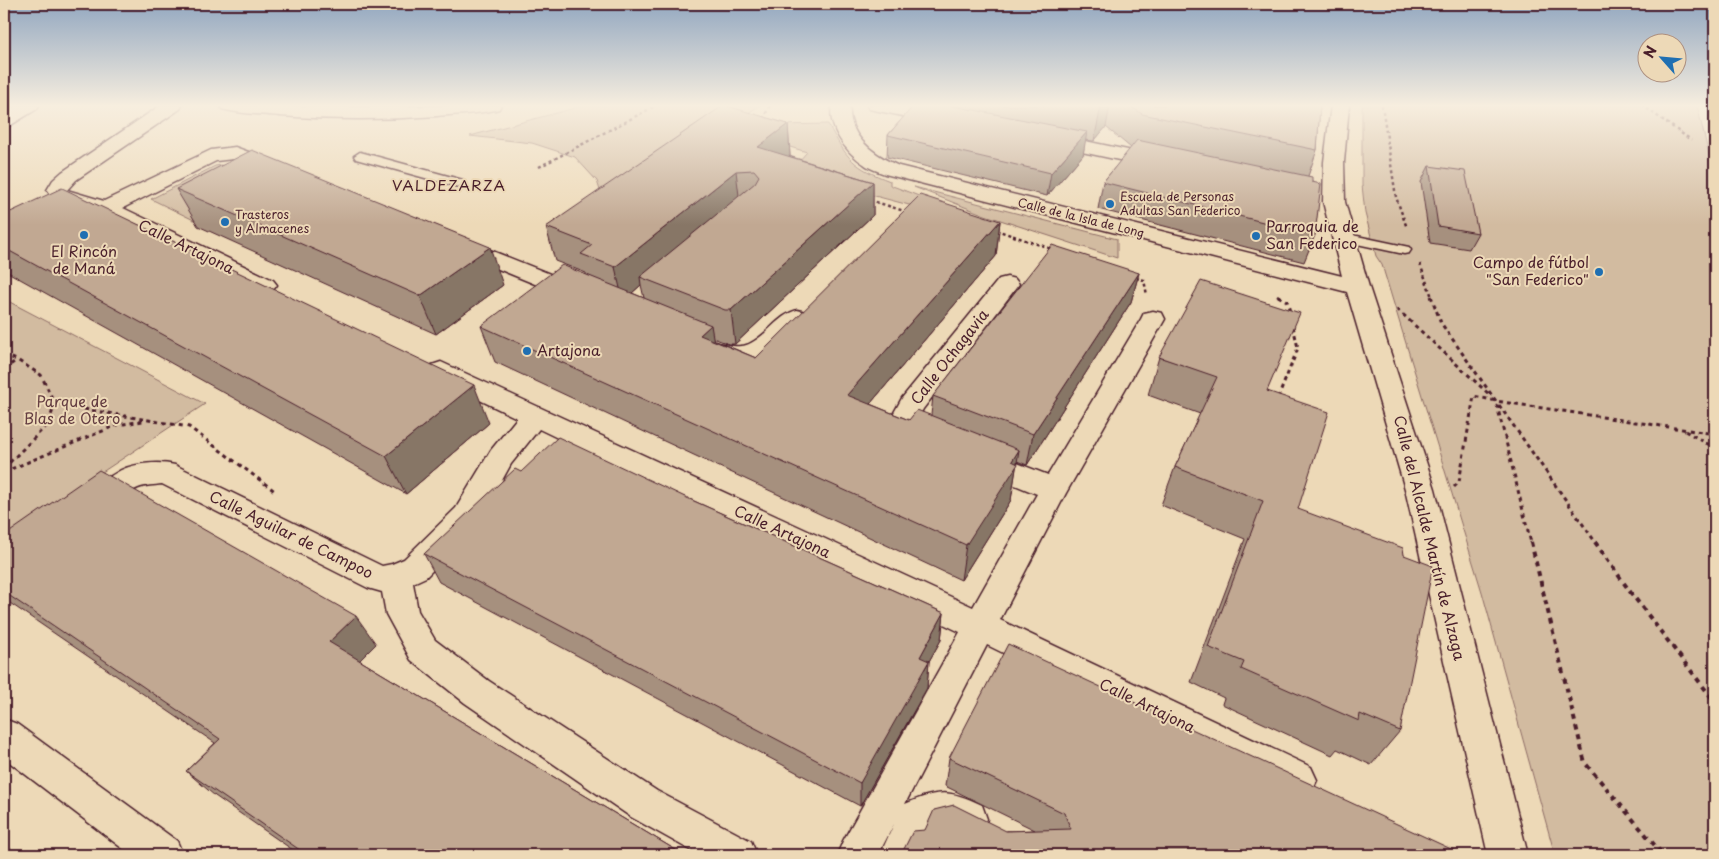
<svg xmlns="http://www.w3.org/2000/svg" width="1719" height="859" font-family="'Playpen Sans',sans-serif">
  <rect width="100%" height="100%" fill="#edd9b7"/>
  <filter id="ink" filterUnits="userSpaceOnUse"><feTurbulence type="fractalNoise" baseFrequency=".02" numOctaves="2"/><feDisplacementMap in="SourceGraphic" scale="10" xChannelSelector="R" yChannelSelector="G"/><feConvolveMatrix kernelMatrix="1 2 1 2 8 2 1 2 1" color-interpolation-filters="sRGB"/></filter>
  <g filter="url(#ink)">
    <path fill="#d2bba0" stroke="#8e6d66" d="M586 105H761L728 125 606 209 597 181 575 157 532 143 470 136Z
      M1362 105H1697L1715 181V855H1555L1482 592 1382 265 1376 256 1365 213 1362 185Z
      M828 124C847 159 853 167 890 181V185L932 201V211L856 191 799 161 807 152 790 147H784L777 125Z
      M221 165 244 175 202 224 151 199 215 166Z
      M914 187 1117 239V258L985 215Z
      M4 299 205 404 4 537Z"/>
    <g fill="none" stroke-linecap="round" stroke-linejoin="round">
      <g stroke="#4a1f2b" stroke-width="3">
        <path id="lane" d="M360 152 463 180 465 183 458 187 356 159 354 156Z
          M1343 233 1409 247 1411 250 1409 253 1404 254 1338 240 1336 237 1338 234Z"/>
      </g>
      <g stroke="#4a1f2b" stroke-width="3">
        <path id="street" d="M17 105H39L37 109 11 125 4 127V113Z
          M161 105H182L180 109 76 180 67 190 104 201 211 150 235 147 284 165 287 169 284 173 277 175 233 159 216 161 123 208 273 280 277 285 273 290 265 292 257 290 98 213 54 200 47 190 53 180 62 172Z
          M220 105 361 107 501 105 499 109C479 114 458 114 437 116 385 120 332 120 280 116 261 114 241 114 222 109Z
          M832 105H850C847 136 874 155 899 166L1342 276 1323 202 1324 162 1331 105H1349L1344 162 1345 202 1369 287 1435 489 1528 855H1488L1405 489 1347 292 885 174C878 171 870 169 864 164 846 152 827 127 832 105Z
          M867 105H903L953 115 955 119 953 123 946 125 869 109Z
          M1047 133 1161 157 1168 159 1171 163 1168 167 1161 169 1040 143 1037 139 1040 135Z
          M460 238 585 288 589 293 585 298 577 300 569 298 452 250 449 245 452 240Z
          M1007 277 1015 279 1019 284 923 409 919 417 925 426 944 433 948 440 944 447 934 450 905 440 891 418 902 398 999 279Z
          M797 310 806 312 809 318C795 341 766 363 738 363 726 363 714 358 703 355L699 349 703 343C719 339 734 351 749 344 767 336 778 315 797 310Z
          M1153 311 1162 313 1165 319 1066 493 1000 620 1311 767 1317 780 1311 793 1298 798 987 645 905 804C939 790 948 789 982 805L987 819 982 833 968 838C954 832 945 828 930 833L920 855H880L894 824 878 855H837L843 841 960 632 539 429 511 464 478 524 426 577 413 583 418 611 435 640 489 681 657 791 751 841 757 855H699L631 817 465 703 411 660 386 614 382 592 368 588 162 484C155 485 145 485 138 488 117 497 109 521 83 513L78 505C85 493 108 477 121 470 135 463 160 461 175 465L382 566 392 564 404 559 456 508 491 450 517 418 432 377 428 371 432 365 441 362 973 607 1037 494 971 467 967 460 971 453 981 449 1048 475 1141 319 1144 313Z
          M4 719 17 724 177 841 183 855H131L4 758Z"/>
      </g>
      <g stroke="#4a1f2b" stroke-width="3">
        <path id="primary" d="M4 105H14L12 109 4 111Z"/>
      </g>
      <path stroke="#4a1f2b" stroke-width="2.5" stroke-dasharray="3 3" stroke-linecap="butt" d="M1382 105 1396 197 1407 228
        M1642 105 1691 140
        M763 119 770 105
        M539 167 657 105
        M870 200 907 212
        M996 230 1052 249
        M1420 264 1432 297
        M1136 278 1144 280 1147 295
        M1277 295 1280 297"/>
      <path stroke="#4a1f2b" stroke-width="3" stroke-dasharray="4 4" stroke-linecap="butt" d="M1278 296 1287 301 1290 312
        M1431 296 1441 323 1496 401 1531 543
        M1397 309 1491 396
        M4 355 17 360 41 375 55 404 189 427 276 492
        M4 369 17 360
        M1278 398 1298 348 1293 326
        M1499 405 1596 543
        M1685 431 1715 448
        M4 468 48 424 55 404
        M4 472 117 425 143 421
        M1454 487 1459 482 1474 396 1496 401 1715 434"/>
      <path stroke="#4a1f2b" stroke-width="4" stroke-dasharray="5 5" stroke-linecap="butt" d="M1531 542 1585 763 1663 855
        M1595 542 1631 593 1715 702"/>
      <use href="#lane" fill="#edd9b7" fill-rule="evenodd"/>
      <use href="#street" fill="#edd9b7" fill-rule="evenodd"/>
      <use href="#primary" fill="#edd9b7" fill-rule="evenodd"/>
    </g>
    <path fill="#a6907e" stroke="#4a1f2b" fill-rule="evenodd" d="M914 105H1320L1317 150 1308 176 1312 182 1315 235 1304 262 1098 209 1103 182 1131 148 1106 127 1094 141 1085 140 1083 155 1047 196 887 157 888 135Z
      M788 124 790 156H789L873 182V215L735 344H729L713 338 714 340 756 358 1000 221 996 256 870 404 909 420 931 415 933 396 1139 273 1131 302 1027 465 1017 461 1011 500 961 580 495 362 481 326 586 275V273L555 261 546 227ZM641 285 644 298 632 293Z
      M1429 166 1478 233 1469 249 1430 243 1421 182Z
      M176 189 503 285 436 334 198 226Z
      M4 215 489 423 406 494 4 270Z
      M1159 357 1267 391 1298 509 1400 731 1371 765 1337 749 1332 755 1222 704 1224 698 1191 682 1245 539 1161 505 1175 467 1200 414 1148 395Z
      M521 472 685 497 944 613 941 640 929 661 927 688 860 806 439 582 424 554Z
      M4 536 376 644 359 660 684 855H300L215 796 186 771 215 743 4 599Z
      M949 758 1464 855 1006 831 1035 830 945 786Z"/>
    <path fill="#877666" stroke="#4a1f2b" d="M1102 105H1110L1106 127 1094 141 1101 106Z
      M788 124 790 156 760 179 758 147Z
      M1087 132 1083 155 1047 196 1051 173Z
      M736 171 740 204 640 277 641 285 623 301 615 267Z
      M873 182V215L735 344 731 310Z
      M1000 221 996 256 847 431V395Z
      M490 247 503 285 436 334 420 296Z
      M1139 273 1131 302 1027 465 1033 434Z
      M711 325 717 361 700 335Z
      M474 385 489 423 406 494 386 456Z
      M1019 450 1011 500 961 580 966 545 1012 461Z
      M944 613 941 640 924 670 929 661 927 688 860 806V783L920 657Z
      M356 616 376 644 350 670 329 642Z
      M4 843 18 855H8L4 852Z"/>
    <path fill="#c1a892" stroke="#4a1f2b" d="M724 105 788 124 758 147 873 182 731 310H725L640 277 755 183 759 176 754 170 736 171 615 267 581 254 592 245 546 227Z
      M914 105H948L1087 132 1051 173 888 135Z
      M1129 105H1320L1317 150 1142 114Z
      M1137 140 1312 177V182L1321 184 1315 235 1103 182Z
      M252 150 490 247 420 296 176 189Z
      M1429 166 1465 171 1478 233 1438 226Z
      M62 188 474 385 386 456 4 248V215Z
      M920 195 1000 221 847 395 909 420 917 410 1019 450 1012 461 1018 464 966 545 481 326 562 265 711 325 700 335 756 358Z
      M1052 245 1139 273 1033 434 933 396Z
      M1201 281 1300 313 1267 391 1329 412 1298 509 1403 548 1404 555 1433 566 1400 731 1360 714 1359 721 1241 669 1244 662 1208 647 1263 501 1175 467 1217 377 1159 357Z
      M558 437 685 497 944 613 920 657 929 661 860 783 424 554 515 469 521 472Z
      M99 470 356 616 329 642 684 855H307L186 771 220 739 4 592V536Z
      M1008 644 1464 855H901L913 831 925 830 934 810 954 805 1006 831 1071 829 1064 813 949 758Z"/>
  </g>
  <linearGradient id="sky" x2="0" y2="1"><stop stop-color="#92a7c0"/><stop offset="0.47" stop-color="#f7eedf"/><stop offset="1" stop-color="#f7eedf" stop-opacity="0"/></linearGradient>
  <rect width="1719" height="225" fill="url(#sky)"/>
  <g fill="#1f6fb2" stroke="#edd9b7" stroke-width="2">
    <circle cx="1110" cy="204" r="5"/>
    <circle cx="225" cy="222" r="5"/>
    <circle cx="84" cy="235" r="5"/>
    <circle cx="1256" cy="236" r="5"/>
    <circle cx="1599" cy="272" r="5"/>
    <circle cx="527" cy="351" r="5"/>
  </g>
  <g text-anchor="middle" stroke-width="4" stroke-linejoin="round" paint-order="stroke">
    <g font-size="12" fill="#4a1f2b" stroke="#edd9b7" text-anchor="start">
      <text x="1120" y="201">Escuela de Personas<tspan x="1120" dy="14">Adultas San Federico</tspan></text>
      <text x="235" y="219">Trasteros<tspan x="235" dy="14">y Almacenes</tspan></text>
    </g>
    <g font-size="12" fill="#4a1f2b" stroke="#edd9b7">
      <text transform="translate(1081 218) rotate(14)" y="4">Calle de la Isla de Long</text>
    </g>
    <g font-size="15" letter-spacing="1" fill="#4a1f2b" stroke="#edd9b7">
      <text x="449" y="191">VALDEZARZA</text>
    </g>
    <g font-size="15" fill="#4a1f2b" stroke="#edd9b7" text-anchor="start">
      <text x="1266" y="232">Parroquia de<tspan x="1266" dy="17">San Federico</tspan></text>
      <text x="84" y="257" text-anchor="middle">El Rincón<tspan x="84" dy="17">de Maná</tspan></text>
      <text x="1589" y="268" text-anchor="end">Campo de fútbol<tspan x="1589" dy="17">"San Federico"</tspan></text>
      <text x="537" y="356">Artajona</text>
    </g>
    <g font-size="15" fill="#4a1f2b" stroke="#edd9b7">
      <text transform="translate(186 247) rotate(26)" y="5">Calle Artajona</text>
      <text transform="translate(950 357) rotate(-52)" y="5">Calle Ochagavia</text>
      <text transform="translate(782 532) rotate(25)" y="5">Calle Artajona</text>
      <text transform="translate(291 535) rotate(26)" y="5">Calle Aguilar de Campoo</text>
      <text transform="translate(1429 538) rotate(76)" y="5">Calle del Alcalde Martín de Alzaga</text>
      <text transform="translate(1147 706) rotate(26)" y="5">Calle Artajona</text>
    </g>
    <g font-size="15" fill="#653e42" stroke="#edd9b7">
      <text x="72" y="407">Parque de<tspan x="72" dy="17">Blas de Otero</tspan></text>
    </g>
  </g>
  <rect width="1719" height="859" fill="none" stroke="#edd9b7" stroke-width="20"/>
  <rect x="10" y="10" width="1699" height="839" fill="none" stroke="#4a1f2b" stroke-width="2" filter="url(#ink)"/>
  <g transform="translate(1662 58) rotate(297)"><circle r="24" fill="#edd9b7" stroke="#ac8f7f"/>
  <path d="M0-4L9 19L0 12L-9 19Z" fill="#1f6fb2"/>
  <text y="-8" font-size="14" font-weight="bold" text-anchor="middle" fill="#4a1f2b">N</text>
  </g>
</svg>
